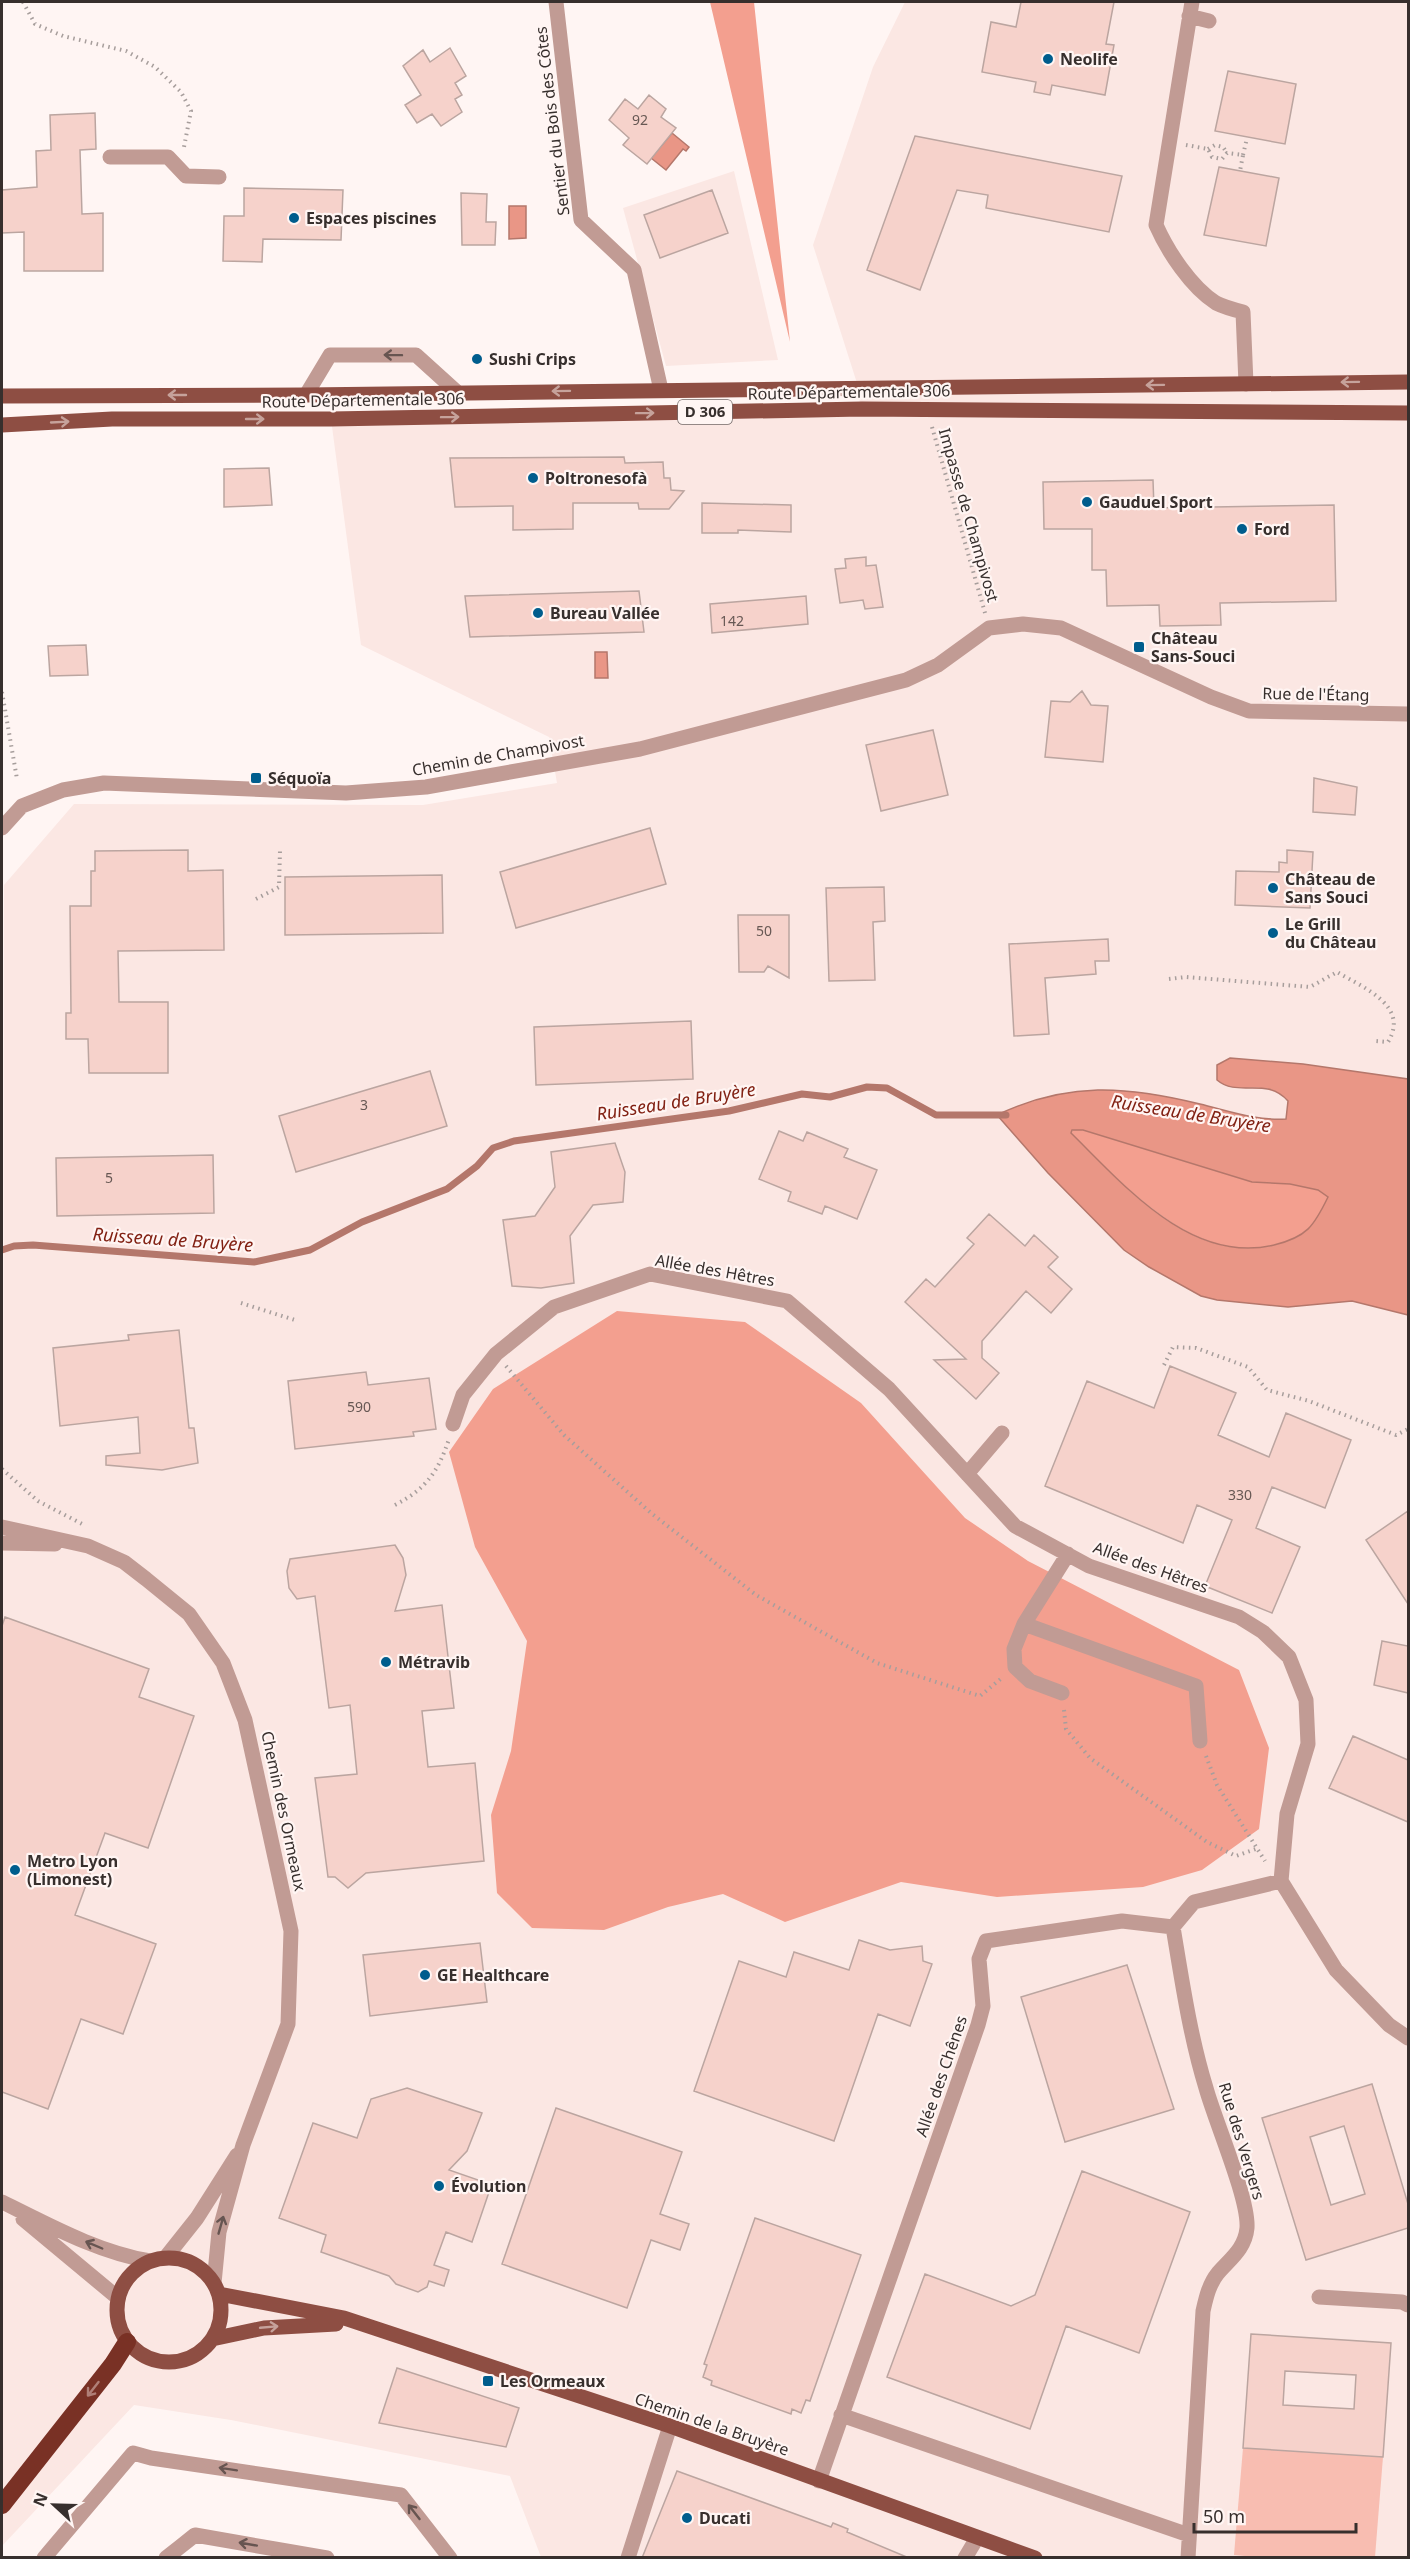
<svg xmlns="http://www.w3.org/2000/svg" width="1410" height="2559" font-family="'Noto Sans',sans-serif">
  <rect width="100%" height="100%" fill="#fff5f3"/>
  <path fill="#fbe7e3" d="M905 2H1408V2557H541L510 2476 231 2420 134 2405 2 2546 4 885 74 804 423 805 557 783 549 737 361 645 331 419 861 409 856 380 813 245 873 67Z
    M734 171 778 360 666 366 623 208Z"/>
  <path fill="#f8bdb1" d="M1243 2448 1383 2457 1375 2557 1266 2558 1234 2555Z"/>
  <path fill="#f39f8f" d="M710 2H754L790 342Z
    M1073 1130H1083L1252 1182 1290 1184 1318 1190 1329 1196C1313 1229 1305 1238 1269 1246 1193 1264 1120 1181 1071 1133Z
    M617 1311 745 1322 861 1403 965 1518 1028 1561 1239 1670 1269 1748 1259 1829 1202 1870 1143 1887 997 1897 901 1882 785 1922 723 1894 668 1907 604 1930 532 1928 497 1893 491 1815 511 1751 527 1641 475 1547 449 1452 493 1389Z"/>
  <path fill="#e99686" stroke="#b4776b" stroke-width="1.5" fill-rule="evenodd" d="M672 133 689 147 686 151 683 149 666 170 651 158Z
    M509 206H526V238L509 239Z
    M595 652H607L608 678H595Z
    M1230 1058 1303 1064 1408 1079V1315L1352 1301 1288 1307 1217 1300 1201 1296 1149 1267 1124 1250 1048 1173 997 1115C1068 1081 1127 1086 1200 1104 1229 1111 1257 1121 1286 1119L1288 1101C1266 1076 1238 1098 1217 1080V1065ZM1072 1130H1083L1252 1182 1290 1184 1318 1190 1328 1197C1314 1226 1307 1237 1274 1245 1191 1265 1124 1185 1071 1133Z"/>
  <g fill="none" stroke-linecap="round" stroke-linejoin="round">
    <path stroke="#b4776b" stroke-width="7" d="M2 1250 14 1246 33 1245 254 1262 310 1250 362 1222 447 1189 477 1166 493 1148 514 1141 729 1111 802 1094 830 1097 867 1087 887 1088 936 1115H1006"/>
  </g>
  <path fill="#f6d2cb" stroke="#bba5a0" stroke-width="1.5" fill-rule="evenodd" d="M1021 2H1114L1106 44 1114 45 1105 95 1052 85 1050 95 1034 92 1036 82 982 72 991 22 1016 27Z
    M450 48 466 76 455 83 462 95 455 99 462 112 441 126 432 114 417 123 405 105 421 95 403 66 423 50 430 62Z
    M1228 71 1296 84 1285 144 1215 131Z
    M649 95 666 109 661 117 676 128 647 164 623 145 629 138 609 120 625 99 638 109Z
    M95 113 96 149 80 150 82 214 103 213V271H24V232L2 233V190L37 187 36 151 51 150 50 115Z
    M915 136 1122 176 1109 232 986 208 988 195 957 190 920 290 867 270Z
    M1219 167 1279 178 1266 246 1204 235Z
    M244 188 343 190 341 240 263 239 262 262 223 261 224 216H244Z
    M712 190 728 233 660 258 644 215Z
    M461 193 487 194 486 222H496L495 245H462Z
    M624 457 625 463 663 462 664 478H670L671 490 684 491 669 509H639L638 503H573V529L513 530V506L455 507 450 458Z
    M269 468 272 505 224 507V469Z
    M1153 480 1154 508 1334 505 1336 601 1220 603 1221 625 1160 626 1159 605 1107 606 1106 570H1092V529H1044L1043 482Z
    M702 503 791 505V532L738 530V533H702Z
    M866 557V566L876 565 883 607 865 609 863 600 840 603 835 569 846 568 845 559Z
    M639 591 644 632 470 637 465 596Z
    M806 596 808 624 712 633 710 604Z
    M86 645 88 675 50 676 48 646Z
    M1082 691 1091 705 1108 706 1103 762 1045 757 1051 701 1070 702Z
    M933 730 948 795 881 811 866 745Z
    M1314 778 1357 787 1355 815 1313 812Z
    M650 828 666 884 516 928 500 872Z
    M188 850V871L223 870 224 950 118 951 119 1002H168V1073H89L88 1039H66V1013H71L70 906H91V871H95V851Z
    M1287 850 1313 852 1310 908 1235 905 1236 871 1279 872V862L1287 863Z
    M442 875 443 933 285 935V877Z
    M884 887 885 921 873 922 875 980 829 981 826 888Z
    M738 915H789V978L768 966 764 972H739Z
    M1108 939 1109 961H1095L1096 974 1045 978 1049 1034 1014 1036 1009 944Z
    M691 1021 693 1079 536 1085 534 1027Z
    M430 1071 447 1126 296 1172 279 1116Z
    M779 1131 803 1141 807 1132 848 1149 844 1157 877 1170 857 1219 825 1206 822 1214 788 1201 791 1192 759 1179Z
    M615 1143 625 1172 623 1202 593 1205 570 1236 574 1283 541 1288 512 1286 503 1220 535 1216 555 1187 551 1152Z
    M213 1155 214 1213 57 1216 56 1158Z
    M989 1214 1025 1246 1034 1235 1058 1257 1048 1267 1072 1289 1051 1313 1026 1291 982 1341V1358L999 1373 976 1399 934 1360 966 1359 905 1302 926 1279 935 1287 974 1244 967 1238Z
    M179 1330 189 1428H194L198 1463 162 1470 106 1465V1456L140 1453 138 1417 60 1426 53 1348 129 1340 128 1335Z
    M1170 1366 1236 1393 1218 1435 1269 1457 1286 1413 1351 1440 1325 1508 1272 1487 1256 1528 1300 1547 1272 1613 1205 1586 1232 1520 1197 1505 1183 1543 1045 1486 1087 1381 1154 1408Z
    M366 1372 368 1385 429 1378 436 1429 413 1432 414 1436 295 1449 288 1381Z
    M1408 1511V1604L1366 1540Z
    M395 1545 403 1558 406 1575 395 1611 442 1605 454 1708 422 1711 428 1767 475 1763 484 1861 366 1873 348 1888 335 1877H328L315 1778 357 1774 350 1705 329 1708 315 1596 297 1599 289 1588 287 1571 290 1559Z
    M5 1617 149 1669 139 1697 194 1716 148 1848 105 1833 75 1915 156 1944 123 2034 81 2019 48 2109 2 2092V1626Z
    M1382 1641 1408 1646V1693L1374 1685Z
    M1353 1736 1408 1760V1822L1329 1788Z
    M859 1940 890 1950 922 1946 923 1961 932 1964 910 2026 878 2014 834 2141 694 2091 739 1961 786 1977 794 1952 849 1970Z
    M480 1943 487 2002 370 2016 363 1955Z
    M1127 1965 1174 2109 1065 2142 1021 1997Z
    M1372 2084 1408 2204V2228L1306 2260 1262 2118ZM1344 2126 1365 2194 1331 2205 1310 2137Z
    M407 2088 482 2113 467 2151 449 2170 484 2182 489 2192 472 2242 446 2232 434 2265 449 2270 444 2286 429 2281 427 2287 418 2292 396 2284 389 2276 321 2252 326 2235 279 2218 313 2123 357 2138 371 2099Z
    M556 2108 682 2152 660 2214 689 2224 680 2250 651 2240 627 2308 502 2264Z
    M1082 2171 1190 2212 1139 2353 1066 2326 1030 2429 887 2377 925 2274 1011 2306 1035 2295Z
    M755 2218 861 2255 810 2401 806 2400 801 2413 792 2409 791 2414 711 2385 712 2381 703 2377 707 2365 704 2364Z
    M1251 2334 1391 2343 1383 2457 1243 2448ZM1285 2371 1356 2375 1354 2409 1283 2405Z
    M397 2368 519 2408 506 2447 379 2423Z
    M677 2471 831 2527 833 2523 848 2529 847 2532 909 2558H642Z"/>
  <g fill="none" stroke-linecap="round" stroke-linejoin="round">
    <path stroke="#a79e9c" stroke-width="4" stroke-dasharray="1.5 4.5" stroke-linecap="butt" d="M23 2 35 24 63 36 126 51 155 67 181 92 191 111 184 147
      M1186 145 1208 149 1212 157 1222 159 1227 153 1243 155 1240 171
      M1208 149 1215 145 1223 147 1227 153
      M1243 155 1247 138
      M932 427 985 613
      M2 692 17 779
      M256 899 279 887 280 851
      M1169 979 1186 977 1310 987 1337 972C1364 988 1410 1006 1388 1042L1376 1041
      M241 1303 298 1321
      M1164 1365 1173 1347 1196 1348 1248 1367 1267 1390 1309 1401 1396 1435 1408 1429
      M506 1366 564 1435 651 1513 756 1595 877 1663 980 1696 1003 1677
      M2 1469 38 1501 84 1525
      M395 1505C426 1489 438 1472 449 1439
      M1064 1710 1066 1729 1090 1758 1207 1842 1236 1856 1256 1849
      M1206 1756 1217 1785 1265 1861"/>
    <path stroke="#c19b94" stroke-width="15" d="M556 2 581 220 634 270 661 390
      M1192 2 1156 225C1168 252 1191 287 1216 303 1224 307 1235 310 1243 312L1246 384
      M1189 16 1209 21
      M110 157H168L186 176 219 177
      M306 395 330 355H416L458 393
      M2 828 22 806 63 790 104 783 346 793 426 787 640 749 906 680 938 665 989 628 1023 624 1061 628 1211 697 1249 711 1408 714
      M453 1424 463 1395 496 1354 554 1307 650 1274 787 1301 889 1389 1015 1526 1089 1566 1239 1617 1263 1632 1289 1657 1306 1700 1308 1744 1287 1814 1281 1881 1336 1970 1389 2025 1408 2038
      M967 1474 1002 1433
      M2 1527 88 1546 124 1562 146 1579 189 1614 223 1663 245 1720 291 1931 288 2024 243 2145 219 2232 214 2283
      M2 1543 55 1544
      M1068 1554 1024 1624 1196 1686 1200 1741
      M1024 1624 1014 1649 1015 1667 1030 1681 1062 1693
      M1173 1927C1182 1981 1190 2036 1206 2088 1215 2121 1249 2199 1247 2228 1245 2249 1230 2259 1218 2273 1209 2284 1206 2298 1203 2311L1188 2558
      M2 2202C49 2225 97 2252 150 2261
      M23 2219 118 2298
      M166 2257 197 2218 237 2155
      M1319 2297 1402 2302 1408 2305
      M841 2415 1189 2535
      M819 2481 978 2025 983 2006 979 1959 986 1941 1122 1921 1173 1927 1194 1902 1281 1881
      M44 2558 133 2453 151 2458 401 2495 450 2558
      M166 2558 195 2535 327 2558
      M628 2558 670 2426
      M965 2558 977 2538"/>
    <path stroke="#8e4e43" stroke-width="15" d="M2 396 306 395 1408 382
      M2 425 112 419H331L862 409 1408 413
      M117 2310a52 52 0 1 1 104 0a52 52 0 1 1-104 0Z
      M219 2294 344 2318 670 2426 1035 2558
      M212 2339 264 2328 336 2324"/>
    <path stroke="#793125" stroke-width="18" d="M2 2505 113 2364 127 2342"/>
  </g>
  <defs><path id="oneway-shaft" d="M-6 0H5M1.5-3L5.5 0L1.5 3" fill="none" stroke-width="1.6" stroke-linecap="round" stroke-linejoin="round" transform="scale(1.5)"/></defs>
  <g stroke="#675551">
    <use href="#oneway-shaft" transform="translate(393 355) rotate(-179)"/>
    <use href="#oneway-shaft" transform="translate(221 2225) rotate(-74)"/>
    <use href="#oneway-shaft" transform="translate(94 2245) rotate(-157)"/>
    <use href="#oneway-shaft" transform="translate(228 2469) rotate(-171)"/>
    <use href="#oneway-shaft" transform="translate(414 2512) rotate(-128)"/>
    <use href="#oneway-shaft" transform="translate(248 2544) rotate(-170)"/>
  </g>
  <g stroke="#c6a29b">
    <use href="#oneway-shaft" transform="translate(1350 382) rotate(179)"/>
    <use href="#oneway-shaft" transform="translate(1155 385) rotate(179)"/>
    <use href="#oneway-shaft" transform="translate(561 391) rotate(179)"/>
    <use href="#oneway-shaft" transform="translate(177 395) rotate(180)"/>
    <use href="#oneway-shaft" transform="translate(645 413) rotate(-1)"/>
    <use href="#oneway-shaft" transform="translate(450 417) rotate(-1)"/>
    <use href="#oneway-shaft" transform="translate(255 419)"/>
    <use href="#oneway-shaft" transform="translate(60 422) rotate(-3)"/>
    <use href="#oneway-shaft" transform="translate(269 2327) rotate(-5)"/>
  </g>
  <use stroke="#af7f77" href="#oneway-shaft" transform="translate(93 2389) rotate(128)"/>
  <g fill="#005d8d" stroke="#fff5f3" stroke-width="2">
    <circle cx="1048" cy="59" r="6"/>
    <circle cx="294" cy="218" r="6"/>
    <circle cx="477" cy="359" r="6"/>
    <circle cx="533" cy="478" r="6"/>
    <circle cx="1087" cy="502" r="6"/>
    <circle cx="1242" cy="529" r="6"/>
    <circle cx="538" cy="613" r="6"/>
    <rect x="1133" y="641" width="12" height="12" rx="3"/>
    <rect x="250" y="772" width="12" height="12" rx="3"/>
    <circle cx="1273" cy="888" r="6"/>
    <circle cx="1273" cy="933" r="6"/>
    <circle cx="386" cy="1662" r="6"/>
    <circle cx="15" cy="1870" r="6"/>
    <circle cx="425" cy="1975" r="6"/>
    <circle cx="439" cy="2186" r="6"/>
    <rect x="482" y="2375" width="12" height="12" rx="3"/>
    <circle cx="687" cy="2518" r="6"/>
  </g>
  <g text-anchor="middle" stroke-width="4.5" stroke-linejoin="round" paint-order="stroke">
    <g font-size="14" fill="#675854">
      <text x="640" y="125">92</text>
      <text x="732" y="626">142</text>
      <text x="764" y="936">50</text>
      <text x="364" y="1110">3</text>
      <text x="109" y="1183">5</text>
      <text x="359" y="1412">590</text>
      <text x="1240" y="1500">330</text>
    </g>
    <rect fill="#fff5f3" stroke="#736a68" stroke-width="1.5" x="678" y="400" width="54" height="24" rx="4.5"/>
    <g font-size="15" font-weight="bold" fill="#372f2d">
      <text x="705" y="417">D 306</text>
    </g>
    <g font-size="16" font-weight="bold" fill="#372f2d" stroke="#fff5f3" text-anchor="start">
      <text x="1060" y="65">Neolife</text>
      <text x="306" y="224">Espaces piscines</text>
      <text x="489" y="365">Sushi Crips</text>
      <text x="545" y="484">Poltronesofà</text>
      <text x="1099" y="508">Gauduel Sport</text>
      <text x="1254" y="535">Ford</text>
      <text x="550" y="619">Bureau Vallée</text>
      <text x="1151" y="644">Château<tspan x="1151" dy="18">Sans-Souci</tspan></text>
      <text x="268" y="784">Séquoïa</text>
      <text x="1285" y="885">Château de<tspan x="1285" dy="18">Sans Souci</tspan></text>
      <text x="1285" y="930">Le Grill<tspan x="1285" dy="18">du Château</tspan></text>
      <text x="398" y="1668">Métravib</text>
      <text x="27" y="1867">Metro Lyon<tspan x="27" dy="18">(Limonest)</tspan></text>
      <text x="437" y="1981">GE Healthcare</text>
      <text x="451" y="2192">Évolution</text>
      <text x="500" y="2387">Les Ormeaux</text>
      <text x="699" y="2524">Ducati</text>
    </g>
    <g font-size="16" fill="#372f2d" stroke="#fff5f3">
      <text transform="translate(552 121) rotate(-97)" y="6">Sentier du Bois des Côtes</text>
      <text transform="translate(849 392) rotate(-1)" y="6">Route Départementale 306</text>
      <text transform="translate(363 400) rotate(-1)" y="6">Route Départementale 306</text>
      <text transform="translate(969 515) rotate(74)" y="6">Impasse de Champivost</text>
      <text transform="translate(1316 694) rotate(1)" y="6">Rue de l'Étang</text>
      <text transform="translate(498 755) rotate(-10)" y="6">Chemin de Champivost</text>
      <text transform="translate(715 1270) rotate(10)" y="6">Allée des Hêtres</text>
      <text transform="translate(1151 1567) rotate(20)" y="6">Allée des Hêtres</text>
      <text transform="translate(284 1811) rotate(78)" y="6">Chemin des Ormeaux</text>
      <text transform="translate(941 2076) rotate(-71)" y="6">Allée des Chênes</text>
      <text transform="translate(1242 2141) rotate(73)" y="6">Rue des Vergers</text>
      <text transform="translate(712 2424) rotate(19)" y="6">Chemin de la Bruyère</text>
    </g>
    <g font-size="18" font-style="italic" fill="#822113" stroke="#fff5f3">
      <text transform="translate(676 1102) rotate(-9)" y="6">Ruisseau de Bruyère</text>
      <text transform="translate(1191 1114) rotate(9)" y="6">Ruisseau de Bruyère</text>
      <text transform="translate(173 1240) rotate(4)" y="6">Ruisseau de Bruyère</text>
    </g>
  </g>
  <rect width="1410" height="2559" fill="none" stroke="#372f2d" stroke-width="6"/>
  <g transform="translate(54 2505) rotate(292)" stroke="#fff5f3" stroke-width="4.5" paint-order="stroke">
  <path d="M0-4.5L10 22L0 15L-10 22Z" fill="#372f2d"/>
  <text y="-9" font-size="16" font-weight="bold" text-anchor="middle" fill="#372f2d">N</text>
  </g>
  <path d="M1194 2523v9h162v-9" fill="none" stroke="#372f2d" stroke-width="3"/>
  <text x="1203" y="2523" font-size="18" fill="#372f2d" stroke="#fff5f3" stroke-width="4.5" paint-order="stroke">50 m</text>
</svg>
